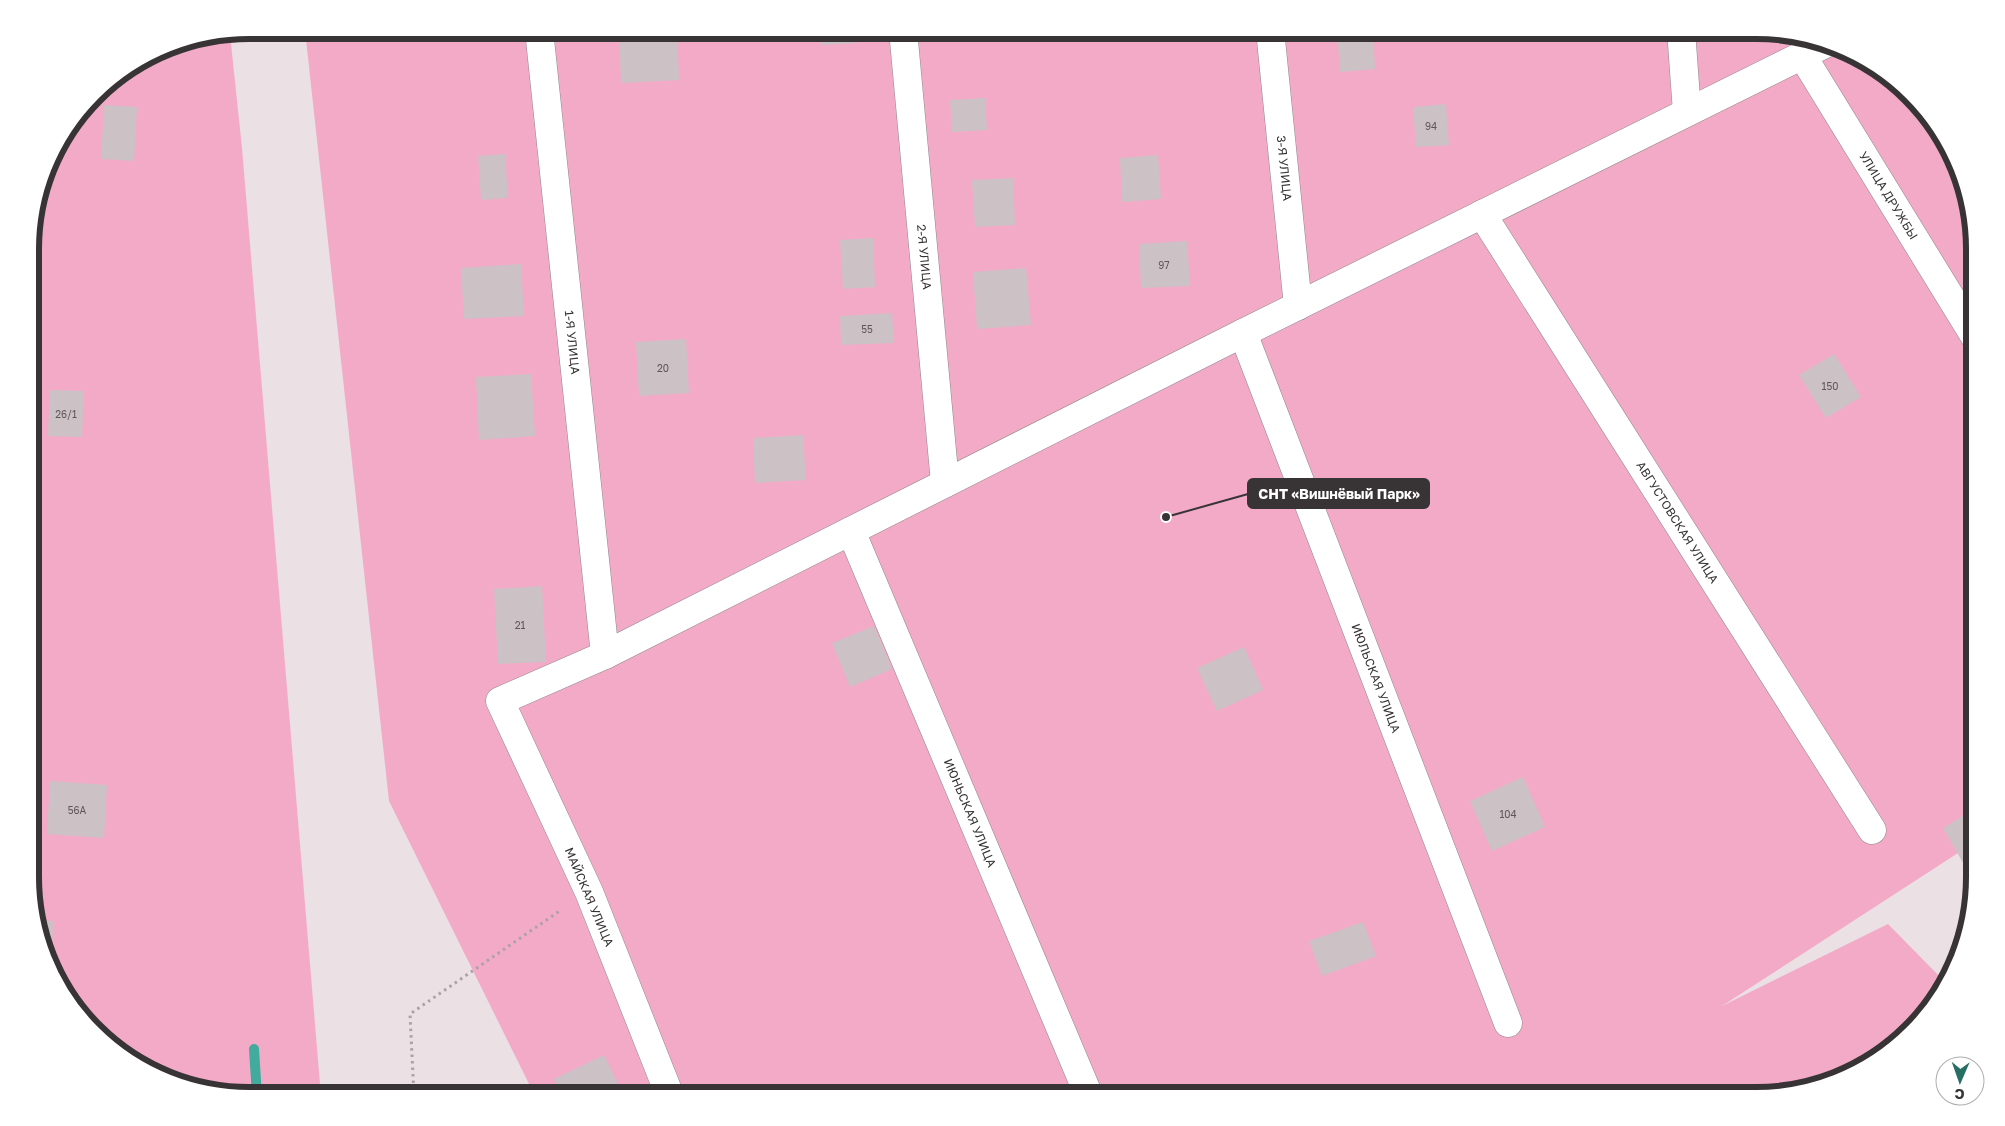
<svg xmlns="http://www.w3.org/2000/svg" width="2005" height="1126" font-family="'Golos Text',sans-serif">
  <rect width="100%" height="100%" fill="#ebe0e4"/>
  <path fill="#f3aac7" d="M305 30H1757L1813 37 1866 59 1938 127 1963 179 1975 234V842L1722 1006 1888 924 1947 984 1946 987 1878 1059 1826 1084 1771 1096H535L389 801Z
    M230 34 242 148 321 1096H248L192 1088 139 1067 67 999 32 906V220L53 152 104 84 165 47Z"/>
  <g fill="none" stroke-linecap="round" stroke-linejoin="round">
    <path stroke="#41ab9d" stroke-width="10" d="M254 1049 257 1096"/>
  </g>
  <path fill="#ccc1c5" d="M677 30 679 80 621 83 619 31Z
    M820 30H857V43L821 45Z
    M1337 30H1373L1375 69 1340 72Z
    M985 98 987 130 952 132 950 100Z
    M1446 104 1449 145 1416 147 1413 107Z
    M104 105 137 107 134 161 101 159Z
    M505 154 508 198 481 200 478 156Z
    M1158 155 1161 199 1122 202 1120 158Z
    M1013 178 1015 225 975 227 972 180Z
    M873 238 875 287 843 289 840 240Z
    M1187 241 1190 286 1141 288 1139 244Z
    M521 264 524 316 464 319 461 268Z
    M1026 268 1031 325 977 329 973 272Z
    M892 313 894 343 841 345 840 316Z
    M686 339 689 393 639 396 636 342Z
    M1834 354 1861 397 1826 418 1799 375Z
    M531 374 535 436 479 440 476 377Z
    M50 390 84 391 82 437 48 436Z
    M803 435 806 480 755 483 753 438Z
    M542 586 546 662 498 664 494 589Z
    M874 626 892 669 850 687 832 643Z
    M1244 647 1263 690 1217 711 1197 668Z
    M1523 777 1545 827 1492 851 1470 801Z
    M50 781 107 785 104 838 47 834Z
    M1971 811 1975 817V864L1966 868 1943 828Z
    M37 920 53 921 52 960Z
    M1363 922 1376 956 1322 976 1309 941Z
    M604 1055 624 1096H562L554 1079Z"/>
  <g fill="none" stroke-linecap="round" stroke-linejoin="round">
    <g stroke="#908689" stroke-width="29">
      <g id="minor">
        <path id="s1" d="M539 30 605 655"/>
        <path id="s2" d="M903 30 945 483"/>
        <path id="s3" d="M1270 30 1298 306"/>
        <path d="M1681 30 1687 112"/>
        <path id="s4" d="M1802 55 1975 337"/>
        <path id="s5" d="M1482 214 1872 830"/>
        <path id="s6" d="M1243 333 1508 1023"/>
        <path id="s7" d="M851 531 1089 1096"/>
        <path d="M670 1096 589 892 500 701 605 655 1243 333 1827 43"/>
      </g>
    </g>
    <path stroke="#aba2a6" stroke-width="3" stroke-dasharray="2.5 4" stroke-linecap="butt" d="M414 1096 410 1014 561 910"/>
    <use href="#minor" stroke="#fff" stroke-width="28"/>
  </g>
  <g text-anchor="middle" stroke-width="5" stroke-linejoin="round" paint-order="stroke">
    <g font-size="10" fill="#5d575a">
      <text x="1431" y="130">94</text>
      <text x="1164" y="269">97</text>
      <text x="867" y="333">55</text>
      <text x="663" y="372">20</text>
      <text x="1830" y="390">150</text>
      <text x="66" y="418">26/1</text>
      <text x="520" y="629">21</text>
      <text x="77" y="814">56А</text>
      <text x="1508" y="818">104</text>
    </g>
    <g font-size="12" fill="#383436" stroke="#fff">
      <text dy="4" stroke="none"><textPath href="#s3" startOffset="139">3-Я УЛИЦА</textPath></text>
      <text dy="4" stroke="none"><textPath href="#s4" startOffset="165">УЛИЦА ДРУЖБЫ</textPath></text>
      <text dy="4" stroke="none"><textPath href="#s2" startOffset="228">2-Я УЛИЦА</textPath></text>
      <text dy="4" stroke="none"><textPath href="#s1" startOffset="314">1-Я УЛИЦА</textPath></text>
      <text dy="4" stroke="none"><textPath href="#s5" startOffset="365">АВГУСТОВСКАЯ УЛИЦА</textPath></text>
      <text dy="4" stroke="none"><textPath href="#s6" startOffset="370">ИЮЛЬСКАЯ УЛИЦА</textPath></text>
      <text dy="4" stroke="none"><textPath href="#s7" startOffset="306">ИЮНЬСКАЯ УЛИЦА</textPath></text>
      <text transform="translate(589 897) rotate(67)" y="4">МАЙСКАЯ УЛИЦА</text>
    </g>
  </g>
  <path d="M0 0H2005V1126H0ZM249 39H1756A210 210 0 0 1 1966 249V877A210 210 0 0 1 1756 1087H249A210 210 0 0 1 39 877V249A210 210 0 0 1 249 39Z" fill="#fff" fill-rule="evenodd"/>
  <path fill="none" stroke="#383436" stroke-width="6" d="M249 39H1756A210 210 0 0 1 1966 249V877A210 210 0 0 1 1756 1087H249A210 210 0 0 1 39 877V249A210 210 0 0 1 249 39Z"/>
  <path fill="none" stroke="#383436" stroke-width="2" d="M1166 517L1248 494"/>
  <circle fill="#383436" stroke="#fff" stroke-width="2" cx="1166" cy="517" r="5"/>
  <rect fill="#383436" stroke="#383436" stroke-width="2" x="1248" y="479" width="181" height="29" rx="5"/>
  <g font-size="14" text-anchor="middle" font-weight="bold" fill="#fff">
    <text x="1339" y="499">СНТ «Вишнёвый Парк»</text>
  </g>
  <g transform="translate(1960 1081) rotate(182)"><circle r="24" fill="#ffffff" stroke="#afaeaf"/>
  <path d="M0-4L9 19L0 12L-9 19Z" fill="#276e65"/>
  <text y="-8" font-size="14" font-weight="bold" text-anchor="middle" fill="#383436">С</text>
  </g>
</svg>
